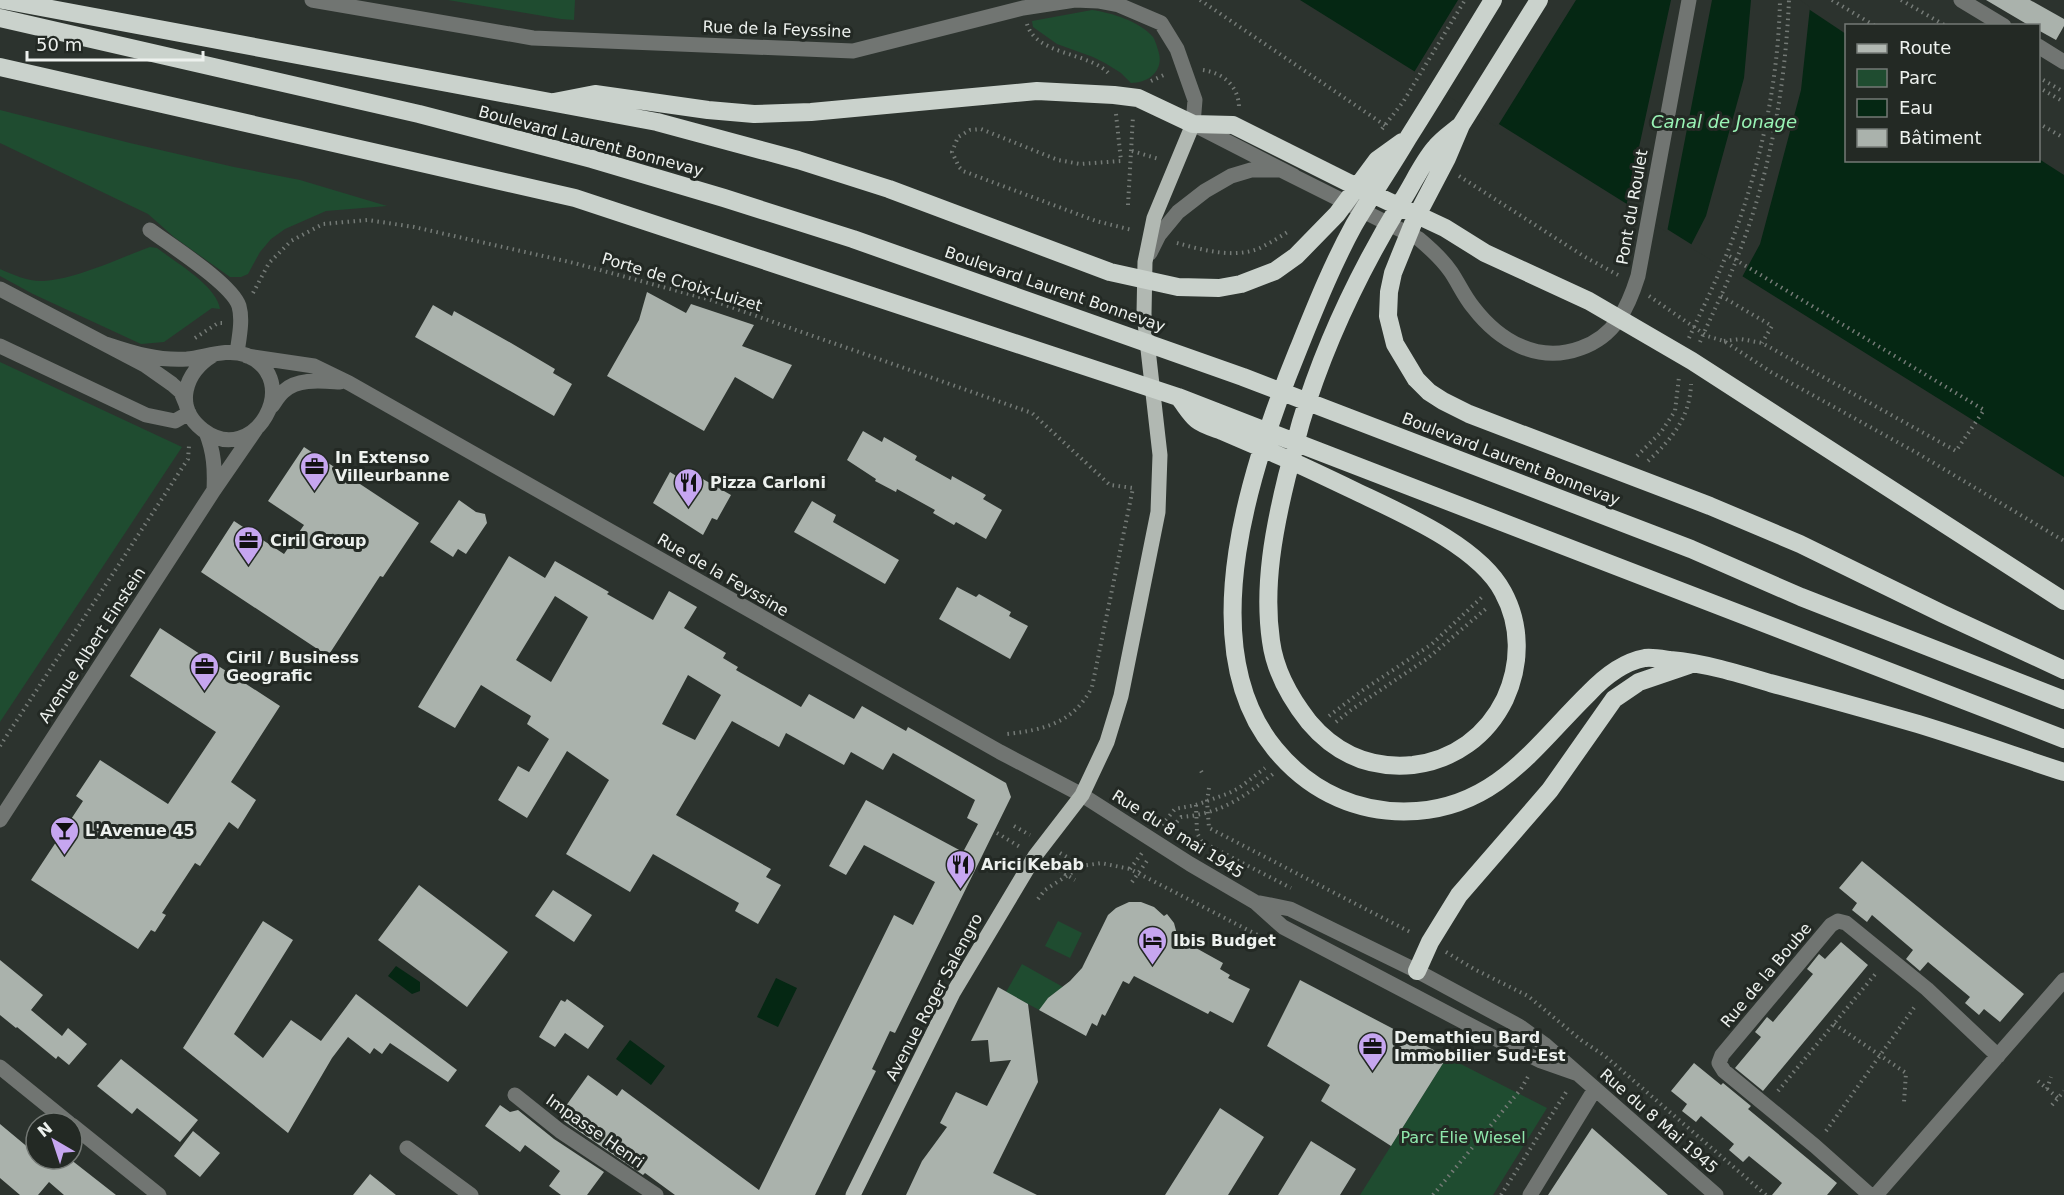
<svg xmlns="http://www.w3.org/2000/svg" width="2064" height="1195" font-family="'DejaVu Sans',sans-serif">
  <style>
    .green { fill: #1f4c30 }
    .water { fill: #052713 }
    .pier { fill: #2c332e }
    .building { fill: #aab2ac; fill-rule: evenodd }
    .lines { fill: none; stroke-linecap: round; stroke-linejoin: round }
    .path { stroke: #757b77; stroke-width: 4; stroke-dasharray: 1.5 4.5; stroke-linecap: butt }
    .minor { stroke: #717572; stroke-width: 15 }
    .major { stroke: #b1b8b2; stroke-width: 15 }
    .highway { stroke: #cad2cc; stroke-width: 18 }
    .labels { text-anchor: middle; dominant-baseline: central; stroke-width: 6; stroke-linejoin: round; paint-order: stroke }
    .street-label { font-size: 16px; fill: #edf1ee; stroke: #232924 }
    .poi-label { font-size: 16px; font-weight: bold; fill: #edf1ee; stroke: #232924; text-anchor: start }
    .park-label { font-size: 16px; fill: #8fe8ac; stroke: #232924 }
    .water-label { font-size: 18px; font-style: italic; fill: #99f3b5; stroke: #232924 }
  </style>
  <rect width="100%" height="100%" fill="#2c332e"/>
  <path class="green" d="M448 0H575L574 20 561 19Z
    M1092 10C1112 13 1139 21 1153 37 1155 40 1157 46 1158 50 1165 69 1150 83 1131 83L1121 73 1105 63 1093 57 1057 44 1033 27 1032 21Z
    M0 110 130 143 234 167 300 180 387 206 326 211 285 229 271 239 260 252 248 274 241 277H230L174 237 148 214 0 143Z
    M150 247 157 248C175 262 217 286 220 309L212 308 164 342 141 344 33 294 0 276V269C14 275 29 282 44 281 76 279 120 258 150 247Z
    M0 362 182 447 0 722Z
    M1058 921 1082 933 1070 958 1045 946Z
    M1022 964 1063 987 1048 998 1041 1011 1006 992Z
    M1447 1057 1547 1108 1493 1195H1360Z"/>
  <path class="water" d="M1300 0H1795L1846 34V160H2038L2039 159 2064 175V477Z
    M396 966 420 982V991L412 994 388 976Z
    M776 978 797 988 778 1027 757 1017Z
    M630 1040 665 1066 651 1085 616 1059Z"/>
  <path class="pier" d="M1458 0H1576L1497 127 1413 74Z
    M1671 0H1712L1667 232 1626 207Z
    M1751 0H1800L1810 7 1801 90 1760 244 1741 279 1690 247 1706 216 1744 78Z"/>
  <path class="building" d="M1986 0H2030L2064 19V26L2056 40 2038 30V26H2030Z
    M647 292 686 313 691 304 754 325 742 346 792 365 773 399 735 377 704 431 607 376 639 320Z
    M433 305 452 316 454 311 511 343 555 369 553 373 572 384 554 416 415 337Z
    M863 431 882 442 884 437 917 456 915 460 951 480 952 476 986 495 983 499 1002 510 986 539 956 522 954 525 933 513 935 510 897 489 896 492 875 481 876 479 847 460Z
    M304 447 419 523 383 577 380 576 328 656 201 572 234 521 284 554 304 525 268 501Z
    M670 472 684 481 686 479 697 485 701 478 731 495 717 520 712 518 703 535 653 503Z
    M459 500 476 512 485 514 487 523 466 554 458 549 453 557 430 542Z
    M812 501 836 515 833 522 899 560 885 584 794 532Z
    M509 556 545 578 555 561 609 592 607 594 653 620 669 591 697 607 684 628 726 653 723 658 738 667 736 670 801 707 809 694 854 719 862 706 906 731 908 727 1006 783 1011 797 895 1033 890 1031 872 1069 876 1071 815 1195H675L645 1173 643 1175 558 1117 588 1075 617 1096 622 1089 759 1190 894 915 913 925 935 882 864 845 846 875 829 866 866 800 963 852 978 824 967 818 975 800 893 753 883 770 851 752 844 765 786 733 779 747 732 721 676 815 771 869 766 877 781 885 758 924 735 911 739 903 653 854 630 892 566 854 609 780 567 751 527 818 498 800 518 766 529 772 549 739 527 724 531 716 481 685 455 728 418 707ZM555 596 588 617 551 682 516 660ZM688 675 721 695 695 740 662 724Z
    M957 587 976 597 979 594 1011 612 1009 616 1028 626 1010 659 939 619Z
    M160 628 280 706 231 782 256 800 238 829 229 822 200 866 195 863 162 913 166 915 155 932 151 930 138 949 31 880 83 801 76 796 100 760 168 804 216 732 130 676Z
    M1862 861 2024 994 2000 1022 1984 1009 1979 1015 1965 1003 1970 997 1928 962 1920 971 1906 959 1913 950 1872 915 1867 922 1852 910 1857 903 1839 888Z
    M419 885 508 952 467 1007 378 940Z
    M553 890 592 915 574 942 535 916Z
    M1129 902H1141L1154 907 1164 916 1167 914 1174 923 1178 938 1223 963 1220 969 1230 975 1228 978 1250 989 1233 1023 1210 1011 1208 1014 1134 976 1129 984 1123 981 1105 1016 1102 1014 1097 1026 1092 1023 1086 1036 1039 1010 1048 998 1070 981 1082 968 1108 915 1116 908Z
    M263 921 293 940 234 1034 263 1058 291 1020 321 1041 356 994 457 1070 448 1082 390 1043 382 1054 374 1048 370 1054 348 1037 332 1058 288 1133 183 1048Z
    M1841 942 1868 965 1763 1091 1735 1068 1761 1037 1755 1032 1767 1017 1773 1022 1813 974 1807 969 1819 954 1825 959Z
    M0 960 43 995 31 1010 62 1036 68 1028 87 1044 69 1065 58 1056 56 1059 17 1027 16 1028 0 1015Z
    M1300 980 1447 1057 1391 1146 1321 1101 1330 1085 1267 1046Z
    M998 987 1028 1004 1038 1082 993 1173 1037 1195H906L922 1161 947 1127 940 1123 956 1092 987 1106 1011 1060 990 1062 988 1040 971 1041Z
    M567 999 604 1026 588 1049 565 1033 555 1047 539 1037 561 1000 565 1002Z
    M121 1059 198 1120 180 1142 137 1108 132 1114 97 1086Z
    M1694 1063 1721 1085 1723 1083 1751 1106 1748 1109 1837 1183 1827 1195H1772L1782 1183 1749 1156 1743 1162 1729 1150 1734 1144 1701 1116 1696 1122 1682 1111 1687 1104 1671 1091Z
    M500 1105 510 1112 518 1110 554 1139 604 1172 587 1195H561L549 1186 560 1171 525 1145 520 1152 485 1126Z
    M1220 1108 1264 1137 1228 1195H1165Z
    M0 1124 36 1154V1159H70L116 1195H64L49 1182 38 1195H20L0 1178Z
    M1592 1128 1668 1195H1548Z
    M193 1131 220 1153 200 1177 174 1156Z
    M1311 1141 1356 1169 1340 1195H1278Z
    M370 1174 396 1195H353Z"/>
  <g class="lines">
    <path class="path" d="M1200 0 1386 126
      M1832 0 1875 26
      M1901 0 1946 26
      M1027 24C1036 56 1092 52 1110 75
      M1203 70C1223 73 1239 86 1239 108
      M2038 77 2064 92
      M1151 81 1166 74
      M2038 87 2064 102
      M1116 114 1121 161 1080 164 1058 160 981 129 970 130 958 137 952 152 959 167 963 171 1096 221 1132 230
      M2038 123 2064 138
      M1382 129 1403 102 1465 0
      M1132 151 1159 159
      M1459 176 1585 257 1618 275
      M1128 205 1133 116
      M1177 243C1203 250 1234 259 1260 248 1270 243 1280 237 1289 231
      M253 293 269 263 291 241 323 224 368 220 414 227 574 263 711 300 1032 413 1110 485 1133 488 1092 687C1074 723 1043 730 1007 734
      M1649 296 1707 336 1724 341 1771 372 1917 453 2064 541
      M1721 296 1772 326 1762 343
      M195 338 218 323H222
      M1689 338C1697 320 1706 302 1714 284 1754 195 1778 97 1780 0
      M1724 341 1741 339 1762 343 1956 451 1984 410 1726 254
      M1700 342C1712 314 1726 287 1737 258 1770 175 1785 89 1789 0
      M1637 456 1661 432 1675 411 1679 377
      M1648 461C1672 439 1690 417 1691 384
      M1329 716 1363 690 1432 644 1482 597
      M1336 722 1351 710 1428 658 1488 607
      M0 746 188 459 189 446
      M1201 771 1204 776
      M1209 788 1207 801 1209 828 1412 933
      M1196 805 1197 833 1202 842 1291 888
      M1162 825 1175 809 1196 805 1227 794 1239 788 1265 768
      M1014 826 1030 835
      M1169 831 1181 817C1220 814 1243 798 1273 774
      M997 833 1020 847
      M1060 853 1082 866
      M1049 864 1075 880
      M1130 869 1142 853
      M1132 882 1149 858
      M1038 899 1045 890 1082 866 1101 863 1130 869 1269 941
      M1446 952 1474 969 1528 996 1581 1040 1605 1056 1766 1195
      M1834 1024 1906 1073 1904 1102
      M2038 1081 2058 1098
      M2047 1089 2051 1077
      M1778 1091 1877 972
      M2052 1105 2064 1091
      M1826 1131 1916 1005
      M1433 1195 1521 1089 1529 1075
      M1501 1195 1568 1089"/>
    <path class="minor" d="M312 0 533 38 853 51 1023 8 1075 0 1098 1 1119 5 1161 23 1177 49 1195 100 1193 124 1294 176
      M1961 0 2004 26
      M2038 46 2064 62
      M150 230C170 245 232 284 239 306 243 320 239 338 237 353
      M1150 253 1159 235 1178 212 1205 191 1231 176 1251 170H1281L1419 239C1431 249 1442 259 1451 272 1459 284 1464 296 1473 307 1499 341 1538 364 1581 348 1615 336 1628 308 1638 276L1689 0
      M0 289 145 365 172 384 181 392 186 404
      M106 344C133 353 158 361 187 359 206 357 227 348 246 355 305 379 254 469 203 430 173 407 185 372 213 355
      M0 346 146 415 175 421 189 413
      M247 356 314 366 349 383 1000 752 1082 795 1190 864 1255 902 1283 927 1506 1044 1541 1061 1578 1074
      M272 406C275 402 279 395 284 391 298 378 322 381 340 382
      M206 432C214 452 215 469 214 490
      M0 820 214 490 256 429
      M1255 902 1290 909 1417 971 1519 1026 1544 1044 1716 1195
      M0 1067 69 1123
      M515 1095 560 1131 656 1195
      M72 1125 159 1195
      M407 1148 471 1195
      M1530 1195 1595 1089
      M1870 1195 1815 1146 1724 1071 1719 1063 1722 1055 1831 925 1838 921 1846 923 1927 989 1998 1056
      M1876 1195 2064 980"/>
    <path class="major" d="M853 1195 953 993 1035 856 1082 795 1107 742 1121 696 1158 512 1160 455 1144 314 1145 262 1154 218 1193 124"/>
    <path class="highway" d="M3 0 657 122 798 160 889 189 1110 272 1178 287 1219 288 1241 284 1275 271 1296 256 1337 214 1377 160 1402 142
      M1493 0C1465 46 1437 92 1408 138 1391 167 1371 196 1354 225 1332 265 1315 308 1298 350 1253 460 1189 645 1275 749 1311 793 1361 815 1417 811 1498 805 1535 746 1588 694 1603 678 1623 662 1645 658 1652 657 1663 659 1670 660 1704 663 1737 673 1770 683 1819 696 1869 710 1918 724 1967 739 2015 756 2064 772
      M1539 0 1461 125 1447 158 1414 221 1393 273 1389 292 1388 316 1395 344 1416 379 1429 392 1443 401 1469 414 1710 506 1800 544 1943 614 2064 670
      M0 18 419 114 592 159 724 198 853 239 1243 377 1691 549 1801 597 2064 700
      M0 67 575 198 1178 397 2064 739
      M554 102 595 94 708 110 754 114 811 112 1037 91 1114 95 1138 98 1193 124 1233 125 1349 183 1445 228 1485 253 1589 301 1692 361 2064 601
      M1179 398C1185 405 1190 414 1197 420 1203 425 1214 428 1222 431 1241 439 1261 448 1280 456 1305 467 1330 479 1355 491 1401 513 1479 546 1503 592 1521 625 1521 664 1505 699 1487 736 1454 760 1413 765 1371 769 1336 754 1309 722 1290 698 1275 672 1271 641 1263 586 1274 529 1287 476 1292 458 1296 440 1301 422 1324 345 1360 270 1402 201 1413 184 1422 163 1435 148 1442 139 1453 132 1461 125
      M1417 971 1430 942 1459 895 1550 790 1614 699 1639 682 1689 665"/>
  </g>
  <defs>
    <symbol id="office-pin" viewBox="-11 -11 22 30"><path d="M0 17L-7.5 6A9.5 9.5 0 1 1 7.5 6Z" fill="#c6a6f0" stroke="#232924"/><path d="M-6-3h4V-5.5h4V-3h4V5H-6ZM-1-4.5V-3h2v-1.5ZM-6 0V1H6V0Z" fill="#111"/></symbol>
    <symbol id="restaurant-pin" viewBox="-11 -11 22 30"><path d="M0 17L-7.5 6A9.5 9.5 0 1 1 7.5 6Z" fill="#c6a6f0" stroke="#232924"/><path d="M-5-6h1v4h1v-4h1v4h1v-4h1v5L-1.5 .5V6h-2V.5L-5-1ZM5-6V6H3V1.5H1.5Q1.5-4 5-6Z" fill="#111"/></symbol>
    <symbol id="bar-pin" viewBox="-11 -11 22 30"><path d="M0 17L-7.5 6A9.5 9.5 0 1 1 7.5 6Z" fill="#c6a6f0" stroke="#232924"/><path d="M-6-5H6L.8 .8V4.5H3.5V6h-7V4.5H-.8V.8Z" fill="#111"/></symbol>
    <symbol id="hotel-pin" viewBox="-11 -11 22 30"><path d="M0 17L-7.5 6A9.5 9.5 0 1 1 7.5 6Z" fill="#c6a6f0" stroke="#232924"/><path d="M-6-4.5h1.5V1H6V5H4.5V3h-9V5H-6ZM-4 0a1.8 1.8 0 1 1 3.6 0ZM.5 0V-2.5h3Q6-2.5 6 0Z" fill="#111"/></symbol>
  </defs>
  <g fill-rule="evenodd">
    <use href="#office-pin" x="298" y="450" width="33" height="45"/>
    <use href="#restaurant-pin" x="672" y="466" width="33" height="45"/>
    <use href="#office-pin" x="232" y="524" width="33" height="45"/>
    <use href="#office-pin" x="188" y="650" width="33" height="45"/>
    <use href="#bar-pin" x="48" y="814" width="33" height="45"/>
    <use href="#restaurant-pin" x="944" y="848" width="33" height="45"/>
    <use href="#hotel-pin" x="1136" y="924" width="33" height="45"/>
    <use href="#office-pin" x="1356" y="1030" width="33" height="45"/>
  </g>
  <g class="labels">
    <g class="street-label">
      <text transform="translate(777 29) rotate(2)">Rue de la Feyssine</text>
      <text transform="translate(591 141) rotate(15)">Boulevard Laurent Bonnevay</text>
      <text transform="translate(1632 207) rotate(-80)">Pont du Roulet</text>
      <text transform="translate(682 282) rotate(17)">Porte de Croix-Luizet</text>
      <text transform="translate(1055 289) rotate(19)">Boulevard Laurent Bonnevay</text>
      <text transform="translate(1511 459) rotate(21)">Boulevard Laurent Bonnevay</text>
      <text transform="translate(723 575) rotate(30)">Rue de la Feyssine</text>
      <text transform="translate(92 645) rotate(-57)">Avenue Albert Einstein</text>
      <text transform="translate(1178 834) rotate(32)">Rue du 8 mai 1945</text>
      <text transform="translate(1766 975) rotate(-50)">Rue de la Boube</text>
      <text transform="translate(934 997) rotate(-62)">Avenue Roger Salengro</text>
      <text transform="translate(1659 1121) rotate(41)">Rue du 8 Mai 1945</text>
      <text transform="translate(595 1131) rotate(35)">Impasse Henri</text>
    </g>
    <g class="poi-label">
      <text x="335" y="457">In Extenso<tspan x="335" dy="18">Villeurbanne</tspan></text>
      <text x="710" y="482">Pizza Carloni</text>
      <text x="270" y="540">Ciril Group</text>
      <text x="226" y="657">Ciril / Business<tspan x="226" dy="18">Geografic</tspan></text>
      <text x="85" y="830">L'Avenue 45</text>
      <text x="981" y="864">Arici Kebab</text>
      <text x="1173" y="940">Ibis Budget</text>
      <text x="1394" y="1037">Demathieu Bard<tspan x="1394" dy="18">Immobilier Sud-Est</tspan></text>
    </g>
    <g class="park-label">
      <text x="1463" y="1137">Parc Élie Wiesel</text>
    </g>
    <g class="water-label">
      <text x="1724" y="121">Canal de Jonage</text>
    </g>
  </g>
  <rect x="1845" y="24" width="195" height="138" fill="#232924" stroke="#747975" stroke-width="1.5"/>
  <rect x="1857" y="44" width="30" height="9" fill="#b1b8b2" stroke="#747975" stroke-width="1.5"/>
  <text x="1899" y="54" font-size="18" fill="#edf1ee">Route</text>
  <rect x="1857" y="69" width="30" height="18" fill="#1f4c30" stroke="#747975" stroke-width="1.5"/>
  <text x="1899" y="84" font-size="18" fill="#edf1ee">Parc</text>
  <rect x="1857" y="99" width="30" height="18" fill="#052713" stroke="#747975" stroke-width="1.5"/>
  <text x="1899" y="114" font-size="18" fill="#edf1ee">Eau</text>
  <rect x="1857" y="129" width="30" height="18" fill="#aab2ac" stroke="#747975" stroke-width="1.5"/>
  <text x="1899" y="144" font-size="18" fill="#edf1ee">Bâtiment</text>
  <g transform="translate(54 1141) rotate(321)"><circle r="28" fill="#232924" stroke="#747975" stroke-width="1.5"/>
  <path d="M0-4.5L10 22L0 15L-10 22Z" fill="#c6a6f0"/>
  <text y="-9" font-size="16" font-weight="bold" text-anchor="middle" fill="#edf1ee">N</text>
  </g>
  <path d="M27 51v9h176v-9" fill="none" stroke="#edf1ee" stroke-width="3"/>
  <text x="36" y="51" font-size="18" fill="#edf1ee" stroke="#232924" stroke-width="4.5" paint-order="stroke">50 m</text>
</svg>
